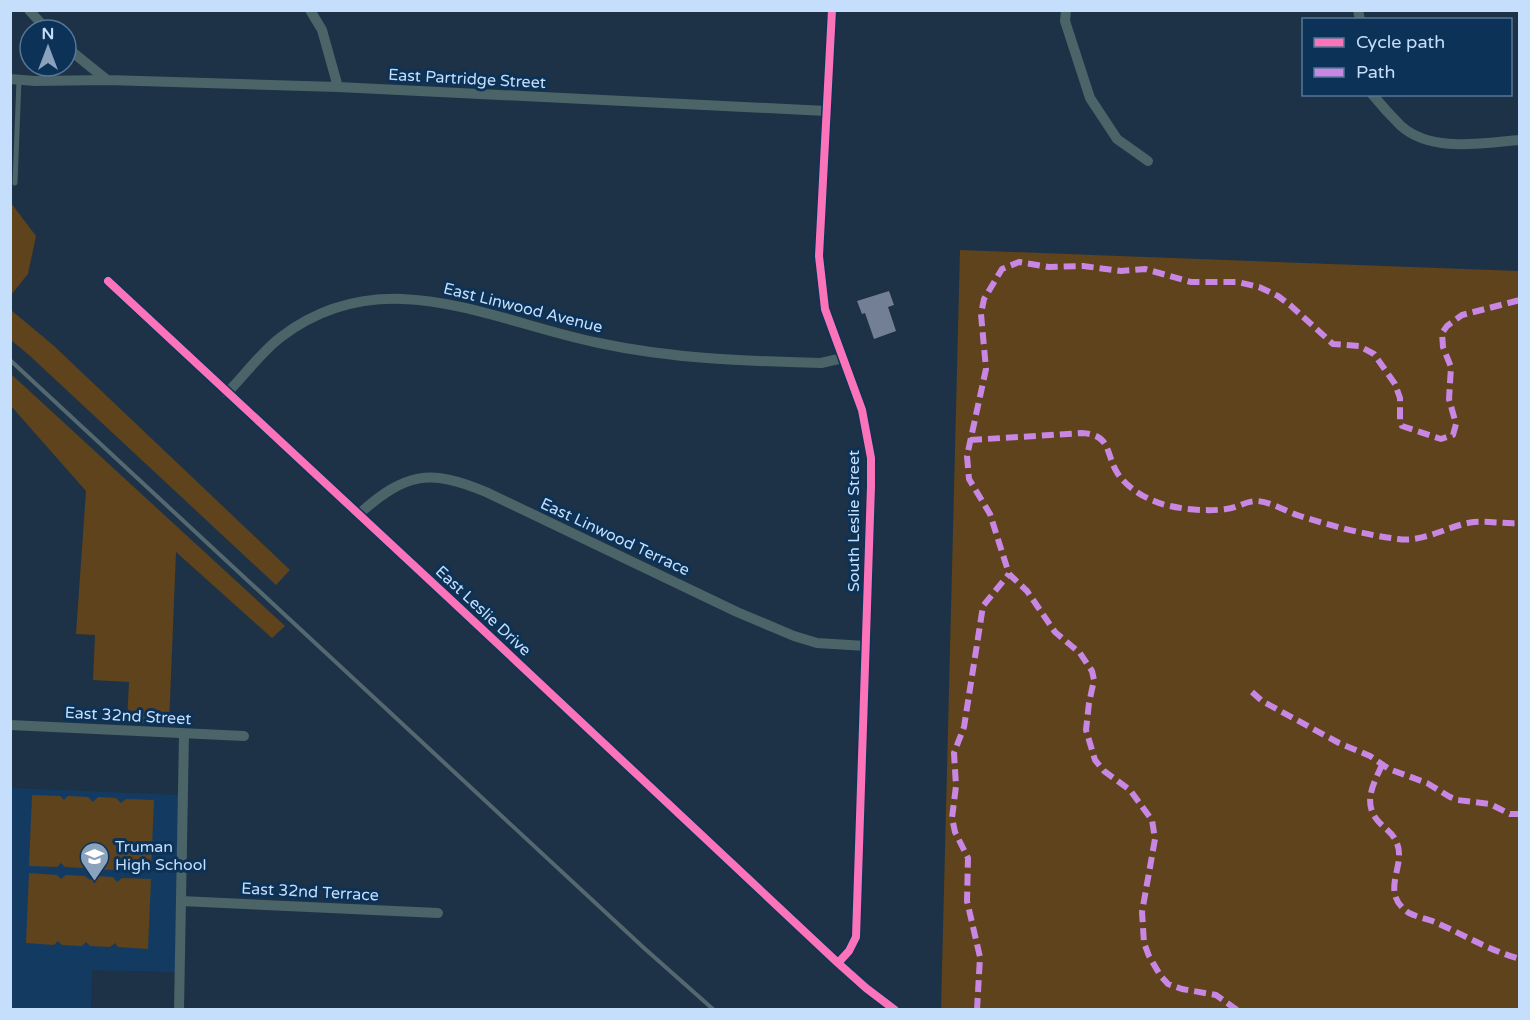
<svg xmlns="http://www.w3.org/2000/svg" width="1530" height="1020" font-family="'Varela Round',sans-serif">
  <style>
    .built { fill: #133b62 }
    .green { fill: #5e431c }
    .building { fill: #727f95 }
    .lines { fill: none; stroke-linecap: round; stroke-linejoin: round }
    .service { stroke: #4a6468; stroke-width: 5 }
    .minor { stroke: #4a6468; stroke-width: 10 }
    .rail { stroke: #54686f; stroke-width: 4 }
    .quiet { stroke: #c787e3; stroke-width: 6; stroke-dasharray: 12 6; stroke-linecap: butt }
    .cycleway-casing { stroke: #0c3257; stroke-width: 11 }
    .cycleway { stroke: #fb73b8; stroke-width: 8 }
    .labels { text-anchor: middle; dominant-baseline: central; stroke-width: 6; stroke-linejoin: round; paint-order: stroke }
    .street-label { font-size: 16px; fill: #c4defb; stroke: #0c3257 }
    .poi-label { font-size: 16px; fill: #c4defb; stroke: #0c3257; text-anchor: start }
  </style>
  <rect width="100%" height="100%" fill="#1d3246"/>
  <path class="built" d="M11 788 179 795 175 972 92 970 91 1009 11 1010Z"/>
  <path class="green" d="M11 203 36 236 28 274 11 295Z
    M960 250 1519 271V1009H941Z
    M11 310 53 345 290 570 276 585 30 356 11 340Z
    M11 374 285 626 272 638 176 552 169 724 127 722 129 682 93 680 95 635 76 634 86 491 11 406Z
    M32 795 60 796 64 800 68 796 88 797 93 802 98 797 116 798 121 803 126 799 154 800 151 871 122 870 118 866 114 870 94 869 90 865 86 868 65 867 61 863 57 867 29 866Z
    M29 873 57 875 61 879 66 875 85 876 90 880 94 876 113 877 117 882 122 878 151 879 148 949 118 947 115 943 110 947 90 946 86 942 82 946 62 945 58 941 54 945 26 943Z"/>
  <path class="building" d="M889 291 894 305 888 307 896 331 874 339 865 313 862 314 857 301Z"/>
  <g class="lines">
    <path class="service" d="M15 183 19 80"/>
    <path class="minor" d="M29 10 47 30
      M310 10 322 30 338 87
      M832 10 819 256 825 309 862 410 871 458V486L856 937 849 951 838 963
      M1066 10 1065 21 1090 98 1117 139 1148 161
      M1358 10 1360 20
      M66 47 107 80 338 87 826 111
      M10 79 35 81 107 80
      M1372 94C1381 105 1391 116 1401 126 1432 153 1482 143 1520 140
      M108 281 451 600 838 963 866 988 895 1010
      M227 393C245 375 261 352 281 337 383 259 491 321 599 343 673 359 746 361 821 363L843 358
      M359 514C405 473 429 468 486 492L737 612 794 636 817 643 866 646
      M10 725 244 736
      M181 901 438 913
      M179 1010 184 734"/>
    <path class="rail" d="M10 360 644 948 714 1010"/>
    <path class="quiet" d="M970 440 1082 433C1113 435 1105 455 1118 474 1126 486 1141 496 1154 501 1172 509 1207 512 1226 509 1237 508 1246 501 1257 501 1272 502 1287 512 1300 516 1332 526 1366 535 1398 539 1424 543 1449 525 1474 522 1489 521 1504 524 1520 523
      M1252 692 1262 701 1339 743 1370 756 1389 769 1427 783 1450 797 1457 800 1490 804 1510 814H1520
      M1382 765C1374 783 1362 803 1378 821 1384 828 1392 832 1396 841 1405 859 1391 877 1395 895 1397 903 1403 909 1409 913 1419 918 1430 919 1439 924 1466 936 1491 951 1520 959
      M977 1010 980 957 967 901 968 858 955 832 952 818 956 786 954 753 964 727 983 606 1009 574
      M1237 1010 1216 995 1182 989 1168 984 1160 975 1149 956 1144 943 1142 912 1155 839 1152 820 1130 790 1104 771 1095 760 1086 730 1089 703 1094 680 1092 671 1080 653 1055 632 1027 591 1009 574 990 514 969 479 967 456 986 369 981 314 984 299 1002 269 1019 262 1049 267 1083 266 1121 271 1145 269 1191 282H1238L1259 287 1278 296 1290 305 1333 344 1359 346 1374 354 1395 384 1400 398V420L1402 426 1441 439 1453 435 1456 424 1449 399 1451 367 1443 347 1442 333 1447 326 1462 315 1520 300"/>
    <defs>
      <path id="cycleway" d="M832 10 819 256 825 309 862 410 871 458V486L856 937 849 951 838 963
        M108 281 451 600 838 963 866 988 895 1010"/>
    </defs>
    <use href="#cycleway" class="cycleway-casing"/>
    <use href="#cycleway" class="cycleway"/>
  </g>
  <defs>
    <symbol id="school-pin" viewBox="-11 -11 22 30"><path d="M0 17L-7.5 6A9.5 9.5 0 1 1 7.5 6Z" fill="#8aa2bc" stroke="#0c3257"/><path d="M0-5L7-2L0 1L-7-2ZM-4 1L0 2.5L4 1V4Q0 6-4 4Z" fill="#fff"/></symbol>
  </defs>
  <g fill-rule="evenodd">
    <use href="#school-pin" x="78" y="840" width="33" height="45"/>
  </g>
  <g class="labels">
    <g class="street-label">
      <text transform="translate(467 79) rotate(3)">East Partridge Street</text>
      <text transform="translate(523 308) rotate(14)">East Linwood Avenue</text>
      <text transform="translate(854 521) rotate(-90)">South Leslie Street</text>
      <text transform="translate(615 537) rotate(25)">East Linwood Terrace</text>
      <text transform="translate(483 611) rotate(43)">East Leslie Drive</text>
      <text transform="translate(128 716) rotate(3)">East 32nd Street</text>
      <text transform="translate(310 892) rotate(3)">East 32nd Terrace</text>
    </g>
    <g class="poi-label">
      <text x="115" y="847">Truman<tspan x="115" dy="18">High School</tspan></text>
    </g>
  </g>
  <rect width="1530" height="1020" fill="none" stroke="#c4defb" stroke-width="24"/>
  <rect x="1302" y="18" width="210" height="78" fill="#0c3257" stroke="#567799" stroke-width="1.5"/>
  <rect x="1314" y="38" width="30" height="9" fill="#fb73b8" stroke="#567799" stroke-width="1.5"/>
  <text x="1356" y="48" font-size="18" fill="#c4defb">Cycle path</text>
  <rect x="1314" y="68" width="30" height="9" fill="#c787e3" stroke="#567799" stroke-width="1.5"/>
  <text x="1356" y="78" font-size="18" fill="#c4defb">Path</text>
  <g transform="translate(48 48)"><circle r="28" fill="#0c3257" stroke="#567799" stroke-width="1.5"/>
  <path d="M0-4.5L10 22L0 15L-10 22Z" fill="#8aa2bc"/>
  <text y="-9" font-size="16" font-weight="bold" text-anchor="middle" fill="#c4defb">N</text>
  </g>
</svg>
